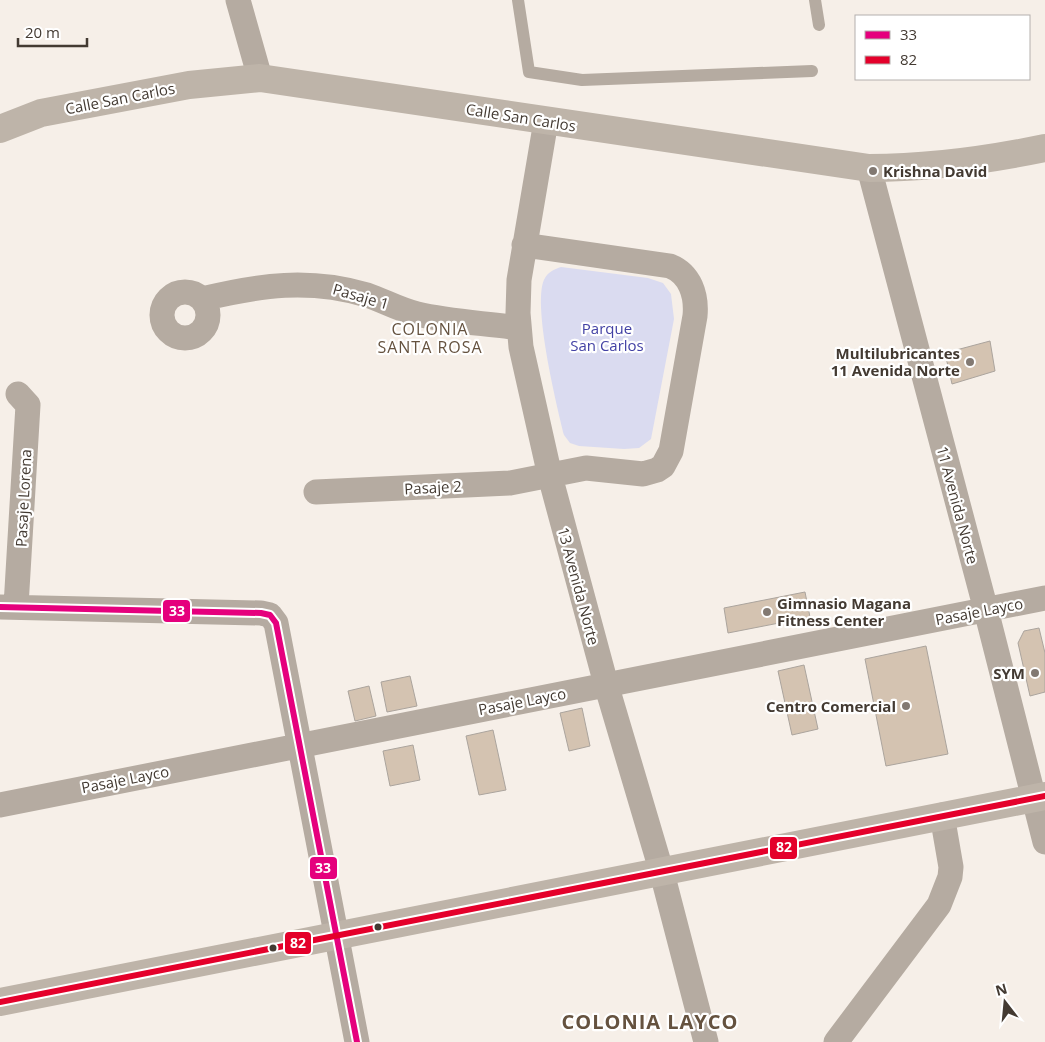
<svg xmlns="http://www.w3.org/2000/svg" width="1045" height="1042" font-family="'Open Sans',sans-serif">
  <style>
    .green { fill: #dadbf0 }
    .building { fill: #d4c3b1; stroke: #aba49d }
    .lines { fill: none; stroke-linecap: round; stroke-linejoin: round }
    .lane { stroke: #b5aba1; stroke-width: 12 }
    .street { stroke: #b5aba1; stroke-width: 25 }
    .secondary { stroke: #beb4a9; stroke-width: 28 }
    .bus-1-casing { stroke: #fff; stroke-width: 10 }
    .bus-2-casing { stroke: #fff; stroke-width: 10 }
    .bus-1 { stroke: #e5007d; stroke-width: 6 }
    .bus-2 { stroke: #e4002b; stroke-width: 6 }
    .poi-dot { fill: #827972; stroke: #fff; stroke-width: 2 }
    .bus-dot { fill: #433a32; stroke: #fff; stroke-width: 2 }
    .labels { text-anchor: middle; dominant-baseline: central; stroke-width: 4.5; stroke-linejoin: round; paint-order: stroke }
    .street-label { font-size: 15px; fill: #433a32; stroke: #fff }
    .poi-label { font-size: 15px; font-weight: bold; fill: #433a32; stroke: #fff; text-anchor: end }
    .park-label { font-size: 15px; fill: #4241a4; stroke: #fff }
    .neighbourhood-label { font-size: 16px; letter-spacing: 1px; fill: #65523f; stroke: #fff }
    .district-label { font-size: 20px; font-weight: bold; letter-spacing: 1px; fill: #65523f; stroke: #fff }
    .line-badge { stroke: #fff; stroke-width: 2 }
    .badge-label { font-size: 14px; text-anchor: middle; font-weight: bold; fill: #fff }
  </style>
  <rect width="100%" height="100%" fill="#f6efe8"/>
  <path class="green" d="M561 267 648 278 663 283 671 294 674 319 651 439 639 448 624 449 579 446 570 443 564 435C557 407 531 300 545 278 548 272 555 269 561 267Z"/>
  <path class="building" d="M990 341 995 371 952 384 945 353Z
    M805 592 810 617 728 633 724 608Z
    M1039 628 1045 653V692L1030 696 1018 643 1024 631Z
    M926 646 948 754 886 766 865 659Z
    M804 665 818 729 792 735 778 671Z
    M410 676 417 706 387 712 381 682Z
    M369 686 376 716 355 721 348 691Z
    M582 708 590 746 569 751 560 713Z
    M493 730 506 790 479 795 466 736Z
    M413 745 420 780 390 786 383 751Z"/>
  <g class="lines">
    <path class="lane" d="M518 0 529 72 582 80 812 71
      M815 0 819 25"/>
    <path class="street" d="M238 0 260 78
      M546 121 519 280 518 313 521 347 550 476 606 684 662 873 706 1042
      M869 168 986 610 1045 842
      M162 315a23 23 0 1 1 46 0a23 23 0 1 1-46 0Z
      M202 299C260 285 309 278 367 295 384 301 400 310 417 314 450 322 485 323 519 328
      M316 492 510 483 586 468 643 474 657 470 663 466 671 451 695 316C697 295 690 274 670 266L524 245
      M16 606 28 405 18 394
      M0 607 261 613 270 615 276 623 357 1042
      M0 805 1045 598
      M836 1042 939 905 950 877 951 867 942 815"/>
    <path class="secondary" d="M0 129 41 113 189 85 260 78 869 168C929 168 987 160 1045 148
      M0 1002 1045 796"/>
    <defs>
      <path id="bus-1" d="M0 607 261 613 270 615 276 623 357 1042"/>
      <path id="bus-2" d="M0 1002 1045 796"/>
    </defs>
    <use href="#bus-1" class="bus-1-casing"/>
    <use href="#bus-2" class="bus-2-casing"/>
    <use href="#bus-1" class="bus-1"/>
    <use href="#bus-2" class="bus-2"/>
  </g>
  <g class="poi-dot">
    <circle cx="873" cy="171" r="5"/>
    <circle cx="970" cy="362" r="5"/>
    <circle cx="767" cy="612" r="5"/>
    <circle cx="1035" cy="673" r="5"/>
    <circle cx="906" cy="706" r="5"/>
  </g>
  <g class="bus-dot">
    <circle cx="378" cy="927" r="4.5"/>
    <circle cx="273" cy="948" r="4.5"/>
  </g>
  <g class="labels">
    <g class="street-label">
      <text transform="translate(120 98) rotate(-11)">Calle San Carlos</text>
      <text transform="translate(521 117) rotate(9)">Calle San Carlos</text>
      <text transform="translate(361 296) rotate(16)">Pasaje 1</text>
      <text transform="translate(433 487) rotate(-3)">Pasaje 2</text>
      <text transform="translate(23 498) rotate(-87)">Pasaje Lorena</text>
      <text transform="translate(958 505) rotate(75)">11 Avenida Norte</text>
      <text transform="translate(579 586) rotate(75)">13 Avenida Norte</text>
      <text transform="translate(979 611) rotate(-11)">Pasaje Layco</text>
      <text transform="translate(522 701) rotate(-11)">Pasaje Layco</text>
      <text transform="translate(125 779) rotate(-11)">Pasaje Layco</text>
    </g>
    <g class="poi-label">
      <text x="883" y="171" text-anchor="start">Krishna David</text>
      <text x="960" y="353">Multilubricantes<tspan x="960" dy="17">11 Avenida Norte</tspan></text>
      <text x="777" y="603" text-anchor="start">Gimnasio Magana<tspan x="777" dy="17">Fitness Center</tspan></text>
      <text x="1025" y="673">SYM</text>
      <text x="896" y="706">Centro Comercial</text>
    </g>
    <g class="park-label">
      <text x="607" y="328">Parque<tspan x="607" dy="17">San Carlos</tspan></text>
    </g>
    <g class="neighbourhood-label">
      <text x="430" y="329">COLONIA<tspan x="430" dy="18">SANTA ROSA</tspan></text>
    </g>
    <g class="district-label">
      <text x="650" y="1021">COLONIA LAYCO</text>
    </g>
  </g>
  <g class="line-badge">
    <rect x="162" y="599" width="29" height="24" rx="5" fill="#e5007d"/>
    <rect x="769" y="836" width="29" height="24" rx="5" fill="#e4002b"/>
    <rect x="309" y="856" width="29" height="24" rx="5" fill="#e5007d"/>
    <rect x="284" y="931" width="28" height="24" rx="5" fill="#e4002b"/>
  </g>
  <g class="badge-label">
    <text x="177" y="616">33</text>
    <text x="784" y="852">82</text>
    <text x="323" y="873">33</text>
    <text x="298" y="948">82</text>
  </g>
  <rect x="855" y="15" width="175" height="65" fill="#ffffff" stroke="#b4b0ad"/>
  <rect x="865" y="31" width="25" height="8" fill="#e5007d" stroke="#b4b0ad"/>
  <text x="900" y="40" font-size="15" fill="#433a32">33</text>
  <rect x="865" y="56" width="25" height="8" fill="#e4002b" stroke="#b4b0ad"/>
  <text x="900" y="65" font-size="15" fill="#433a32">82</text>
  <g transform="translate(1005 1002) rotate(344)" stroke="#ffffff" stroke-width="4" paint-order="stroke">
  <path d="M0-4L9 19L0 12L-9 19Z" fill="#433a32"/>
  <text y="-8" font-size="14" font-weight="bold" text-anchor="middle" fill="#433a32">N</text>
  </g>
  <path d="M18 38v8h69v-8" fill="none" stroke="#433a32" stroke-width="2.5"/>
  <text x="25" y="38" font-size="15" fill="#433a32" stroke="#ffffff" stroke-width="4" paint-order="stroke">20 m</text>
</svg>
